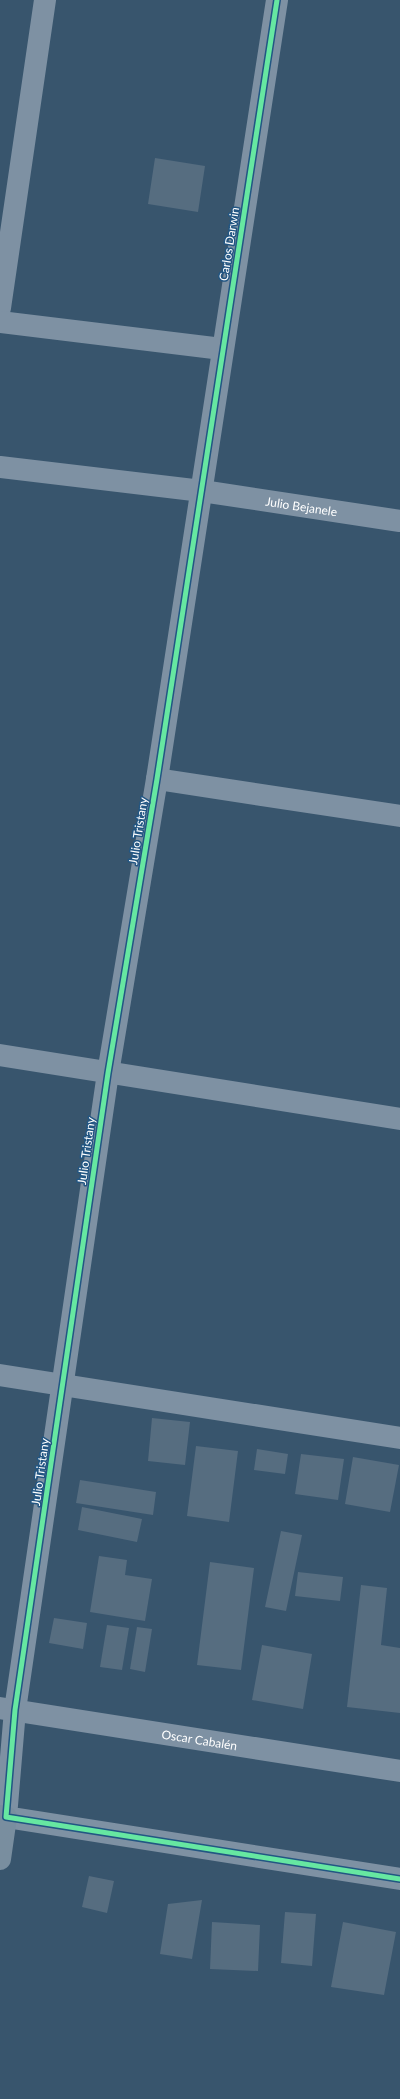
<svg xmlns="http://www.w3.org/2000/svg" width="400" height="2099" font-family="Lato,sans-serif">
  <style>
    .building { fill: #566d80 }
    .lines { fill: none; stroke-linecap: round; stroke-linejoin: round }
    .minor { stroke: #7e91a3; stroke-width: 22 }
    .secondary { stroke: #798e9f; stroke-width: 22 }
    .cycleway-casing { stroke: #225683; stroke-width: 8 }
    .cycleway { stroke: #66e7a1; stroke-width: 5 }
    .labels { text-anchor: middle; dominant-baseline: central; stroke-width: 3; stroke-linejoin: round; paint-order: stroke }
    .street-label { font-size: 12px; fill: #fff; stroke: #225683 }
  </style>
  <rect width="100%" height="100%" fill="#38556d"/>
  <path class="building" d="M155 158 205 166 198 212 148 204Z
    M152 1418 190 1422 185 1465 148 1461Z
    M196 1446 238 1451 229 1522 187 1516Z
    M257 1449 288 1454 285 1474 254 1470Z
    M301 1454 344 1459 338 1500 295 1494Z
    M353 1457 399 1465 390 1512 345 1504Z
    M80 1480 156 1492 153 1515 76 1503Z
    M82 1507 142 1519 137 1542 78 1530Z
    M281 1531 302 1535 286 1611 265 1607Z
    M99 1556 127 1560 125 1575 152 1579 145 1621 90 1612Z
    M210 1562 254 1568 241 1670 197 1665Z
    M298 1572 343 1577 340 1601 295 1596Z
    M361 1585 387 1588 381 1645 400 1648V1713L347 1707Z
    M54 1618 87 1623 83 1649 49 1643Z
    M107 1625 129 1628 122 1670 100 1667Z
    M137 1627 152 1629 145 1672 130 1669Z
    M262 1645 312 1654 303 1709 252 1700Z
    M89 1876 114 1881 107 1913 82 1907Z
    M202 1900 192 1959 160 1954 168 1904Z
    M285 1912 316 1914 312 1966 281 1963Z
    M212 1922 260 1925 258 1971 210 1969Z
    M343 1922 396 1932 384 1995 331 1987Z"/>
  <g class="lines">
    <g class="minor">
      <path d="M277 0 157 779 108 1073 15 1710 6 1817 400 1879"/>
      <path d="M0 308 45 0"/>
      <path d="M0 322 222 349"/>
      <path id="s1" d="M0 467 202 491 400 521"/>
      <path d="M157 779 400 816"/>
      <path d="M0 1055 400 1119"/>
      <path d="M0 1375 400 1438"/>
      <path id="s2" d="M0 1708 400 1771"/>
    </g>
    <path class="secondary" d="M0 1816 6 1817 0 1859"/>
    <defs>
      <path id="cycleway" d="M277 0 157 779 108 1073 15 1710 6 1817 400 1879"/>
    </defs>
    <use href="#cycleway" class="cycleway-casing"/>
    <use href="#cycleway" class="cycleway"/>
  </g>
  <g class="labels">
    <g class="street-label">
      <text transform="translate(229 244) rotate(-81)">Carlos Darwin</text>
      <text stroke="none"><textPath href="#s1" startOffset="304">Julio Bejanele</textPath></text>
      <text transform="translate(138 831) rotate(-81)">Julio Tristany</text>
      <text transform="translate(86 1151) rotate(-82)">Julio Tristany</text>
      <text transform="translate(40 1472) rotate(-82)">Julio Tristany</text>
      <text stroke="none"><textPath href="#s2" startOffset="202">Oscar Cabalén</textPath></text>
    </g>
  </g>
</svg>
